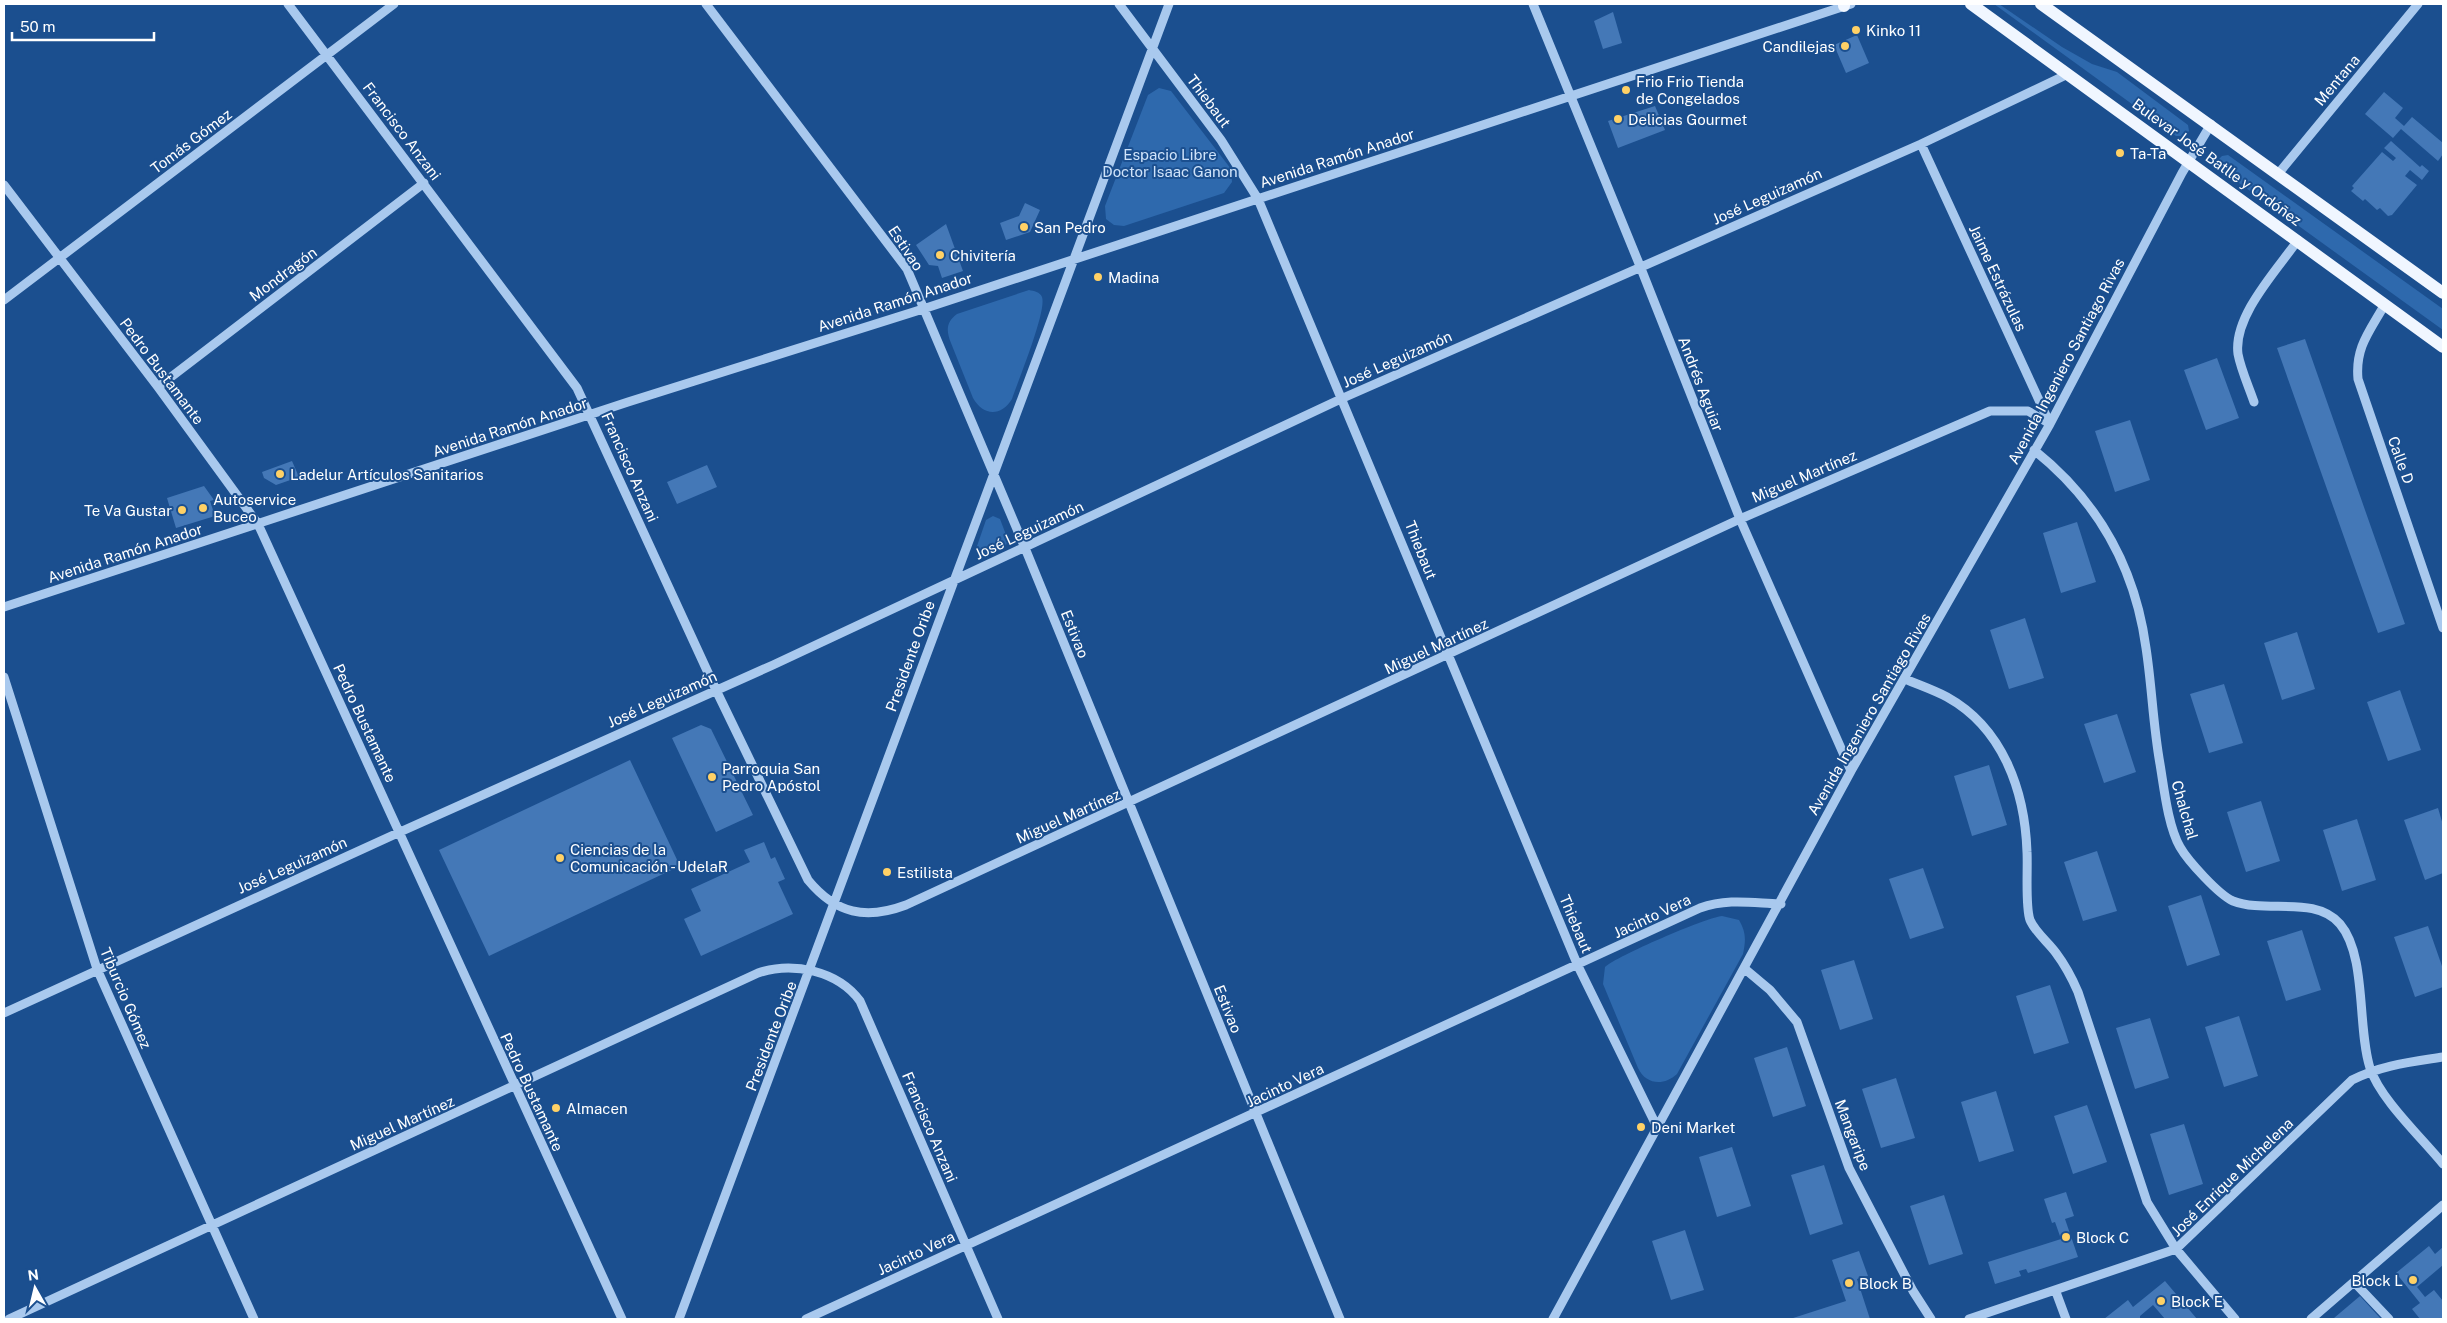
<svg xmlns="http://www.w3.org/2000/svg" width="2447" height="1323" font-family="'Public Sans',sans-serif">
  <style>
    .green { fill: #2e69ad }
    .building { fill: #4478b7 }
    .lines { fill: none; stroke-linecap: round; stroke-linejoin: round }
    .minor { stroke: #a9c9ee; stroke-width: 9 }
    .major { stroke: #f0f6ff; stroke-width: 12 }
    .poi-dot { fill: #ffd166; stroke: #1b4f8f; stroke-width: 2 }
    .labels { text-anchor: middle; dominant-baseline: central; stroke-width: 4; stroke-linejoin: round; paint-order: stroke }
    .poi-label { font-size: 15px; fill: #fff; stroke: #1b4f8f; text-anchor: start }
    .street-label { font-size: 15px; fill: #fff; stroke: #1b4f8f }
    .park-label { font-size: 15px; fill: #cfe3fa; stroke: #1b4f8f }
  </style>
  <rect width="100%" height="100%" fill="#1b4f8f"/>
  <path class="green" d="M1994 4H1999L2062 47 2092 64 2117 72 2188 125 2189 131 2184 136H2176Z
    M1159 88 1171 91 1231 169 1232 182 1224 193 1124 226 1114 225 1106 219 1105 206 1148 95Z
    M2228 155 2443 309V330L2221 170 2218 160 2222 156Z
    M1029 290C1034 291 1040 292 1042 297 1047 311 1018 381 1012 399 1001 417 983 416 973 398L951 343C946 331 946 322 957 314Z
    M993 516 1000 519 1008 540 1006 545 990 554 979 557 976 549 986 520Z
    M1722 916 1739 920C1746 932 1746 940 1743 954L1677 1074C1664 1086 1646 1085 1638 1068L1603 984 1605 967C1617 956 1705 918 1722 916Z"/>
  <path class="building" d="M1613 12 1622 43 1603 49 1594 21Z
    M1857 35 1869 63 1846 73 1834 45Z
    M2384 92 2403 108 2395 118 2404 126 2412 117 2443 143V154L2438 161 2401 129 2393 138 2365 114Z
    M1655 106 1665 130 1618 148 1608 121Z
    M2391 141 2420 167 2422 165 2429 171 2422 180 2410 170 2405 176 2417 185 2392 215 2388 216 2380 208 2377 210 2365 199 2363 201 2351 191 2354 188 2352 186 2382 152 2393 161 2396 158 2384 148Z
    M1025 203 1040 210 1030 232 1006 240 1000 223 1019 216Z
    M946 224 963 271 942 278 938 266 929 265 916 245Z
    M2305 339 2405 624 2378 633 2277 348Z
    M2217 358 2239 418 2206 430 2184 370Z
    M2130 420 2150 480 2115 492 2095 431Z
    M292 461 299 477 276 485 264 478 262 472Z
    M707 465 717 487 677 504 667 482Z
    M204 486 214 500 210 501 215 516 176 528 167 498Z
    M2077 522 2096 582 2061 593 2043 533Z
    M2025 618 2044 678 2009 689 1990 630Z
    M2297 632 2315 689 2282 700 2264 643Z
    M2224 684 2243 743 2209 753 2190 694Z
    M2400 690 2421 750 2388 761 2367 702Z
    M2117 714 2136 772 2104 783 2084 724Z
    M701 725 711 729 753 815 716 832 672 738Z
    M630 760 680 866 489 956 439 850Z
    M1989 765 2007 825 1972 836 1954 776Z
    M2261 801 2280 861 2246 872 2227 812Z
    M2438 808 2443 825V873L2425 880 2404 820Z
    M2357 819 2376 880 2342 891 2323 830Z
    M764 842 771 859 775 857 785 879 778 882 793 914 701 956 684 919 701 911 691 889 750 862 744 850Z
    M2097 851 2117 911 2083 921 2064 862Z
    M1923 868 1944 928 1910 939 1889 879Z
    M2201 895 2220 955 2187 966 2168 906Z
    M2428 926 2443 969V987L2415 997 2394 937Z
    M2302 930 2321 990 2286 1001 2267 941Z
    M1854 960 1873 1019 1840 1030 1821 970Z
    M2050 985 2069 1043 2034 1054 2016 996Z
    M2239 1016 2258 1076 2224 1087 2205 1027Z
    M2150 1018 2169 1078 2135 1089 2116 1028Z
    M1787 1047 1806 1106 1773 1117 1754 1058Z
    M1896 1078 1915 1138 1881 1148 1862 1089Z
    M1996 1091 2014 1151 1979 1162 1961 1102Z
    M2087 1105 2107 1162 2073 1174 2054 1116Z
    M2184 1124 2203 1184 2169 1195 2150 1134Z
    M1732 1147 1751 1206 1717 1217 1699 1157Z
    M1824 1165 1843 1224 1810 1235 1791 1175Z
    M2066 1192 2074 1216 2065 1219 2078 1257 2028 1273 2026 1269 2019 1271 2021 1276 1995 1284 1988 1262 2061 1239 2055 1222 2052 1223 2044 1199Z
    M1944 1195 1963 1254 1929 1265 1910 1206Z
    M1685 1230 1704 1290 1671 1300 1652 1241Z
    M2429 1246 2435 1254 2443 1247V1265L2417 1287 2425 1297 2434 1290 2443 1301V1319H2420L2412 1309 2420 1303 2396 1273Z
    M1859 1251 1868 1276 1857 1279 1870 1319H1790L1846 1301 1832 1260Z
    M2165 1281 2197 1319H2165L2153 1305 2140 1316V1319H2104L2128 1300 2133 1307Z
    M2360 1296 2381 1319H2336L2334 1318Z"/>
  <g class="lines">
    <path class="minor" d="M288 4 577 388 716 690 808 880C836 914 866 920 906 905L1740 519 1990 411H2028L2050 424
      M706 4 907 269 1025 548 1340 1319
      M1119 4 1221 140 1258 199 1578 966 1658 1129
      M1533 4 1640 266 1740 519 1851 771
      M1921 144 2050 424
      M2278 174 2418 4
      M4 185 158 387 258 524 622 1319
      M4 300 394 4
      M2385 304C2370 331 2355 347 2358 379L2443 628
      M158 387 424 183
      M2254 402C2249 387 2241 370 2238 354 2233 316 2277 270 2298 240
      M2034 450C2098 501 2135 567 2146 648 2152 687 2153 725 2160 764 2164 788 2168 826 2180 847 2188 861 2219 895 2233 901 2267 914 2315 895 2340 924 2367 956 2357 1027 2370 1068 2380 1099 2422 1138 2443 1164
      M4 607 628 402 923 309 1851 4
      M4 677 97 969 254 1319
      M1905 679C1919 685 1934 690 1947 697 2003 728 2025 791 2027 852 2028 869 2025 906 2030 920 2035 932 2048 942 2056 953 2065 965 2072 978 2078 992L2147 1202 2176 1249 2235 1319
      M1745 969 1770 990 1797 1022 1849 1168 1913 1291 1931 1319
      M4 1013 400 832 773 665 1343 398 1921 144 2068 74
      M2354 1282 2389 1319
      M2056 1292 2066 1319
      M9 1319 758 973C793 961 838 971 860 1001L998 1319
      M679 1319 1169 4
      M806 1319 1700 908C1728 898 1752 903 1781 904
      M1553 1319 1851 771 2050 424 2182 173 2211 124
      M1969 1319 2176 1249 2352 1080C2381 1065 2411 1062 2443 1057
      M2311 1319 2443 1205"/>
    <path class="major" d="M1844 4V6
      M1971 4 2443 347
      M2041 4 2443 293"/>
  </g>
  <g class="poi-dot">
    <circle cx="1856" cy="30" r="5"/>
    <circle cx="1845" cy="46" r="5"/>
    <circle cx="1626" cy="90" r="5"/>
    <circle cx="1618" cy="119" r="5"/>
    <circle cx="2120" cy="153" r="5"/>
    <circle cx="1024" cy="227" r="5"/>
    <circle cx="940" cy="255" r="5"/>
    <circle cx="1098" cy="277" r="5"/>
    <circle cx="280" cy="474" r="5"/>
    <circle cx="203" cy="508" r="5"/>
    <circle cx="182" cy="510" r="5"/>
    <circle cx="712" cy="777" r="5"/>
    <circle cx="560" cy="858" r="5"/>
    <circle cx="887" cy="872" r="5"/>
    <circle cx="556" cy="1108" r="5"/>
    <circle cx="1641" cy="1127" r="5"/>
    <circle cx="2066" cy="1237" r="5"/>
    <circle cx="2413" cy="1280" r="5"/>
    <circle cx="1849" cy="1283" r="5"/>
    <circle cx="2161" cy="1301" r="5"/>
  </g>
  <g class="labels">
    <g class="poi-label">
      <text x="1866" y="30">Kinko 11</text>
      <text x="1835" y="46" text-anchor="end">Candilejas</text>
      <text x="1636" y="81">Frio Frio Tienda<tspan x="1636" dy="17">de Congelados</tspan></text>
      <text x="1628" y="119">Delicias Gourmet</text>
      <text x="2130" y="153">Ta-Ta</text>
      <text x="1034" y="227">San Pedro</text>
      <text x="950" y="255">Chivitería</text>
      <text x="1108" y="277">Madina</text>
      <text x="290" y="474">Ladelur Artículos Sanitarios</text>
      <text x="213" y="499">Autoservice<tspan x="213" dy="17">Buceo</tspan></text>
      <text x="172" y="510" text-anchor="end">Te Va Gustar</text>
      <text x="722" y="768">Parroquia San<tspan x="722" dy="17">Pedro Apóstol</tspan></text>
      <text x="570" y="849">Ciencias de la<tspan x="570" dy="17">Comunicación - UdelaR</tspan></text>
      <text x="897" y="872">Estilista</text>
      <text x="566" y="1108">Almacen</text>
      <text x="1651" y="1127">Deni Market</text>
      <text x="2076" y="1237">Block C</text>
      <text x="2403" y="1280" text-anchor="end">Block L</text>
      <text x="1859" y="1283">Block B</text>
      <text x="2171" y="1301">Block E</text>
    </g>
    <g class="street-label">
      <text transform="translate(2337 80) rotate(-50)">Mentana</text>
      <text transform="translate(1209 101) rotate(53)">Thiebaut</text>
      <text transform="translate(402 131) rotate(53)">Francisco Anzani</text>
      <text transform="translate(191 141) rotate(-37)">Tomás Gómez</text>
      <text transform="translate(1337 158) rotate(-18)">Avenida Ramón Anador</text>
      <text transform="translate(2217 162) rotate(36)">Bulevar José Batlle y Ordóñez</text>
      <text transform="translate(1767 196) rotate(-24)">José Leguizamón</text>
      <text transform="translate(906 248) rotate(56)">Estivao</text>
      <text transform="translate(283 274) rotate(-37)">Mondragón</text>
      <text transform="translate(1998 278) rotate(65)">Jaime Estrázulas</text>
      <text transform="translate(895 302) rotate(-18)">Avenida Ramón Anador</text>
      <text transform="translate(1397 359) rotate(-24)">José Leguizamón</text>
      <text transform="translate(2066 361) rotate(-62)">Avenida Ingeniero Santiago Rivas</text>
      <text transform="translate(162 371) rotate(53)">Pedro Bustamante</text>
      <text transform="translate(1701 384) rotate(69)">Andrés Aguiar</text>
      <text transform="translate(510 427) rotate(-18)">Avenida Ramón Anador</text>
      <text transform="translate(2401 460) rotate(70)">Calle D</text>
      <text transform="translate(630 467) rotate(66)">Francisco Anzani</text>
      <text transform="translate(1804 476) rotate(-23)">Miguel Martínez</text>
      <text transform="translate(1029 530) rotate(-25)">José Leguizamón</text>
      <text transform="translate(1421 550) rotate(68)">Thiebaut</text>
      <text transform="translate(125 553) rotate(-18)">Avenida Ramón Anador</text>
      <text transform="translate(1075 634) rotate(68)">Estivao</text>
      <text transform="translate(1436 646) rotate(-25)">Miguel Martínez</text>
      <text transform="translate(910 656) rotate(-70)">Presidente Oribe</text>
      <text transform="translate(662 699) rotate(-24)">José Leguizamón</text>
      <text transform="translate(1869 714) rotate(-60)">Avenida Ingeniero Santiago Rivas</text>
      <text transform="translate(365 723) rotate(65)">Pedro Bustamante</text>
      <text transform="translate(2185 810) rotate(74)">Chalchal</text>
      <text transform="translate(1068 816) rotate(-24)">Miguel Martínez</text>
      <text transform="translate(292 865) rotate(-24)">José Leguizamón</text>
      <text transform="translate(1652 916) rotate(-25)">Jacinto Vera</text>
      <text transform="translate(1576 924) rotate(67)">Thiebaut</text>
      <text transform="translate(126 998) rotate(67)">Tiburcio Gómez</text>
      <text transform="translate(1228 1009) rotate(68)">Estivao</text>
      <text transform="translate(771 1036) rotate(-69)">Presidente Oribe</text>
      <text transform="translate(1285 1085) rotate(-25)">Jacinto Vera</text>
      <text transform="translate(532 1092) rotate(65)">Pedro Bustamante</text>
      <text transform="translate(402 1123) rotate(-24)">Miguel Martínez</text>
      <text transform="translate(930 1127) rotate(67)">Francisco Anzani</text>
      <text transform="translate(1853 1135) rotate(69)">Mangaripe</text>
      <text transform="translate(2232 1177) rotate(-44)">José Enrique Michelena</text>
      <text transform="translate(916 1253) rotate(-25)">Jacinto Vera</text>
    </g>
    <g class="park-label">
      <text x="1170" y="154">Espacio Libre<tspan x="1170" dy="17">Doctor Isaac Ganon</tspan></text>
    </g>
  </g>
  <rect width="2447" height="1323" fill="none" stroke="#ffffff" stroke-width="10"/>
  <g transform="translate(35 1288) rotate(352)" stroke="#1b4f8f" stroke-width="4" paint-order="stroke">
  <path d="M0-4L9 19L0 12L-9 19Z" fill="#ffffff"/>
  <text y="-8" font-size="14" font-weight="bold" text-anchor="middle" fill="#ffffff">N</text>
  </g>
  <path d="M12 32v8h142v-8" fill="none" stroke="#ffffff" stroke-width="2.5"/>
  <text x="20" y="32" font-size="15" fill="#ffffff" stroke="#1b4f8f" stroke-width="4" paint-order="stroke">50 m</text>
</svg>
